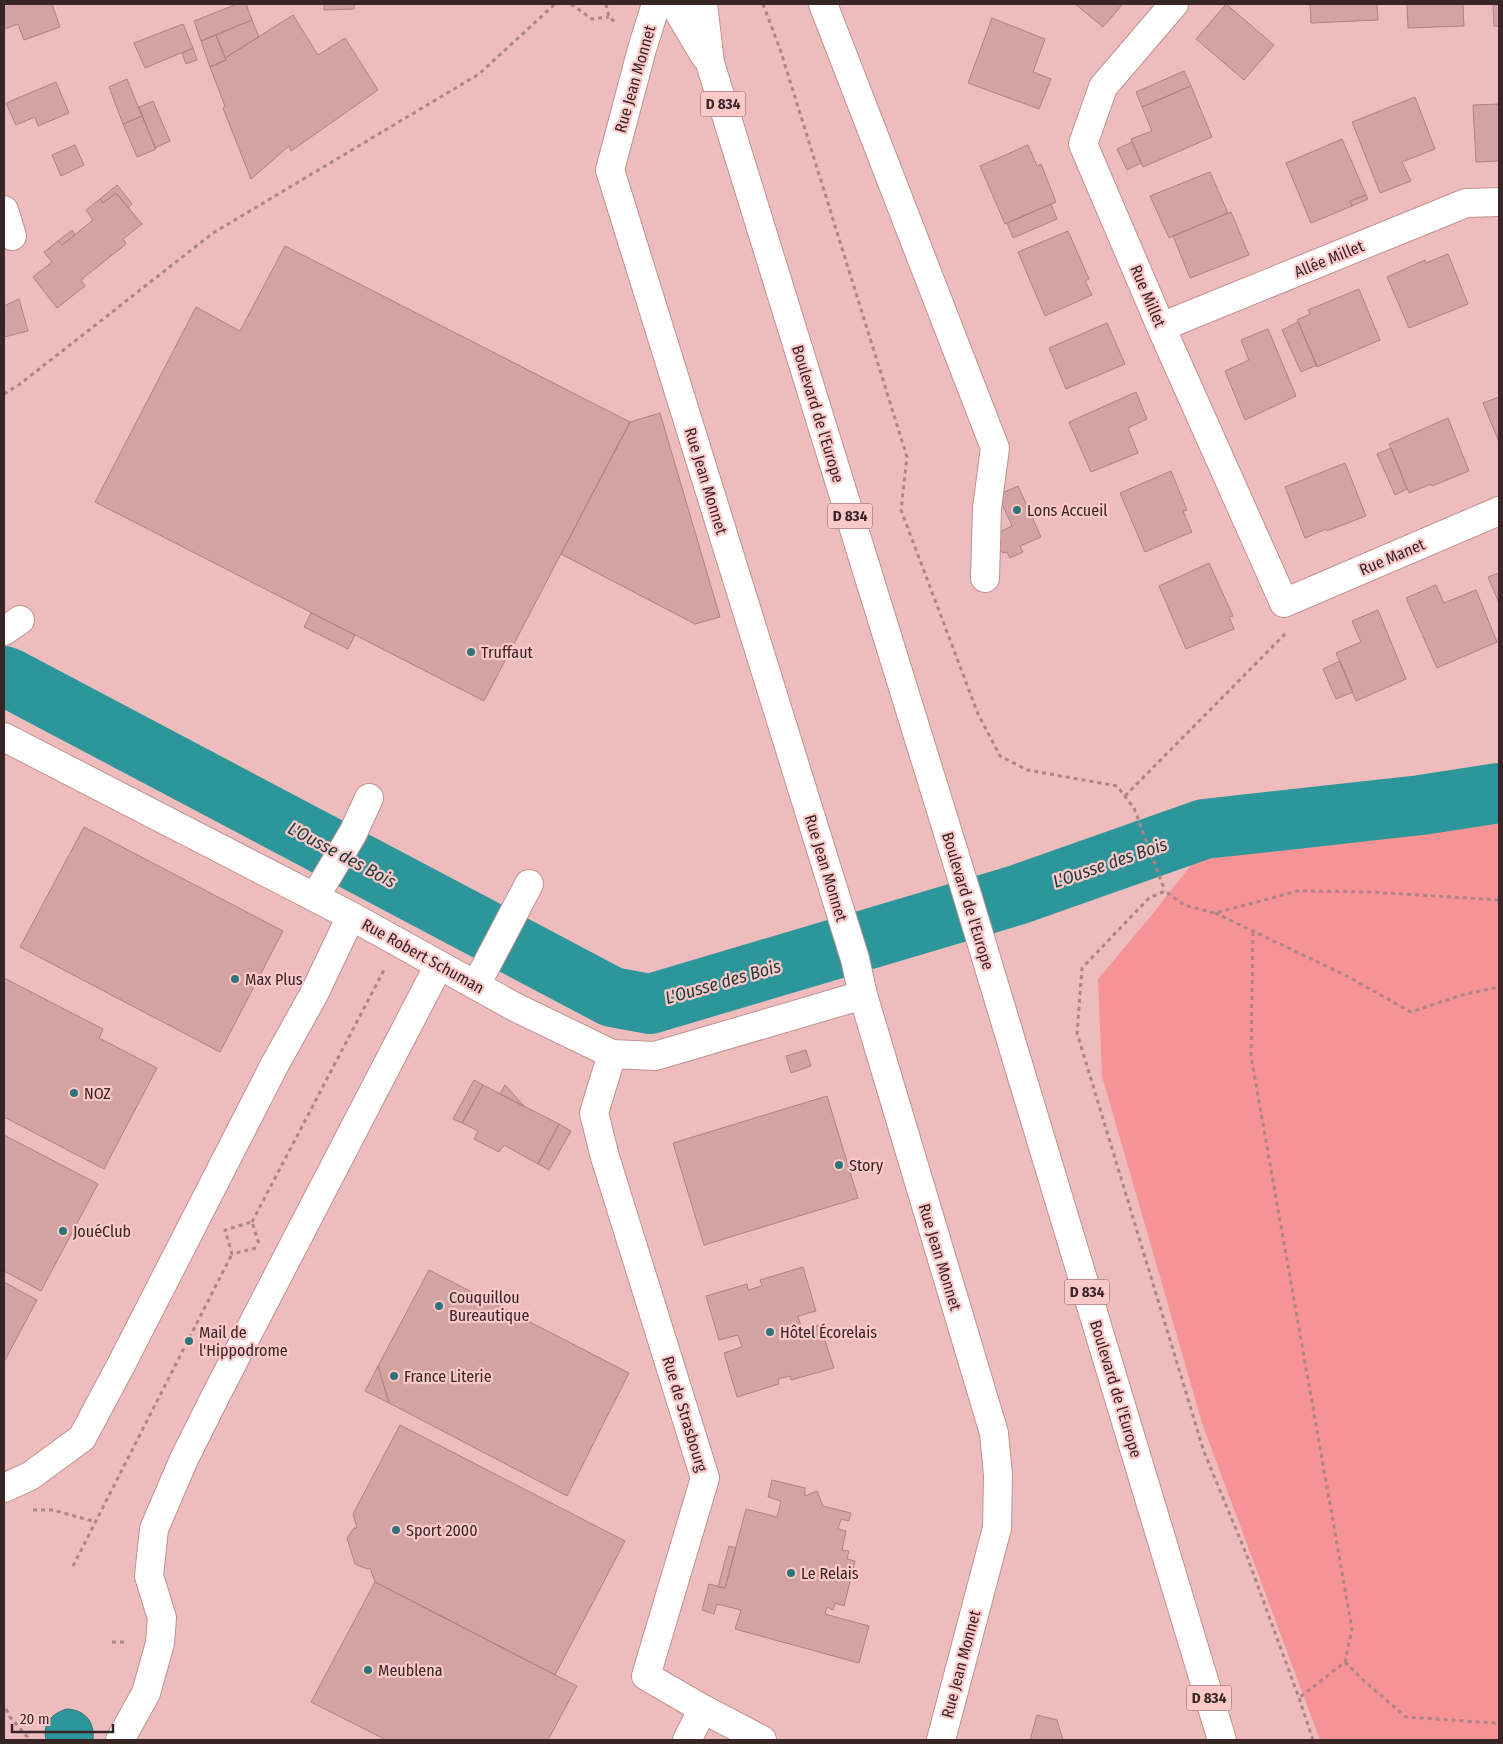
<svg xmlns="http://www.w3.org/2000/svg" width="1503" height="1744" font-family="'Fira Sans Condensed',sans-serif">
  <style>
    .green { fill: #f59396 }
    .water { fill: #2c969a; stroke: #307477 }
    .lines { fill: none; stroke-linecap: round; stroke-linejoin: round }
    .river { stroke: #2c969a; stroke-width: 60 }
    .building { fill: #d3a2a2; stroke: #b08181 }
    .minor-casing { stroke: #c19191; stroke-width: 30 }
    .major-casing { stroke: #c19191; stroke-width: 30 }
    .path { stroke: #ac8585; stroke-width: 3; stroke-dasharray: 4 4; stroke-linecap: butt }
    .minor { stroke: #fff; stroke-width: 28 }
    .major { stroke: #fff; stroke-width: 28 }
    .poi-dot { fill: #2b7578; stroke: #fcc9c8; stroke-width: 2 }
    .labels { text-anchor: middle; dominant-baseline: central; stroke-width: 4.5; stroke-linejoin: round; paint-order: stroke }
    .shield { fill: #fcc9c8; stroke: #735656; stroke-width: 1 }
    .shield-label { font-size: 15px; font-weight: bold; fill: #382525 }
    .street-label { font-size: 16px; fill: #382525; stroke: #fcc9c8 }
    .poi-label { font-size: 16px; fill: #382525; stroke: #fcc9c8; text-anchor: start }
    .water-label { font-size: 18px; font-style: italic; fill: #1a3a3b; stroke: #fcc9c8 }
  </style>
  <rect width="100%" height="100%" fill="#eebcbc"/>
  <path class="green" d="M1499 821V1740H1320L1203 1426 1102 1076 1098 979 1146 922 1207 845Z"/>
  <path class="water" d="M67 1709C85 1710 95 1722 93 1740H46C42 1724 52 1713 67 1709Z"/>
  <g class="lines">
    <path class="river" d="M4 676 9 678 612 997 650 1004 1017 895 1204 829 1421 805 1499 793"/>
  </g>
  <path class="building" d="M4 4H52L60 27 24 40 18 24 4 29Z
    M237 4H246L252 20 201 41 194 21Z
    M324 4H354V9L324 10Z
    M1075 4H1121L1122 5 1103 27Z
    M1226 4 1274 45 1244 80 1196 39Z
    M1310 4H1377L1378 20 1311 23Z
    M1407 4H1463L1464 26 1408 28Z
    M1493 4H1499V26H1494Z
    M293 15 318 55 345 38 378 90 291 151 289 146 251 179 223 108 225 106 210 67 226 60 225 58Z
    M992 18 1045 39 1033 72 1051 79 1039 109 968 83Z
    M252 20 259 37 225 58 216 35Z
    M183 24 193 48 145 68 134 43Z
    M216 35 226 60 210 67 201 41Z
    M193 48 197 60 186 64 182 53Z
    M1184 71 1191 86 1142 107 1136 92Z
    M127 79 142 116 123 124 109 87Z
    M56 82 69 113 38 126 35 117 16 125 6 103Z
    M1191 86 1212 137 1143 167 1131 139 1152 131 1142 107Z
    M1415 97 1435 149 1402 162 1411 181 1380 193 1352 122Z
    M153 101 170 141 155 148 139 107Z
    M1499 104V161L1476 162 1473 105Z
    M142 116 156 149 137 157 123 124Z
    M1342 139 1366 195 1350 201 1352 206 1311 223 1286 163Z
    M1132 142 1141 163 1127 170 1117 149Z
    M75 145 84 165 61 176 52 155Z
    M1028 145 1037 166 1041 164 1056 202 1005 224 980 166Z
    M1210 172 1228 213 1169 238 1150 196Z
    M117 185 132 204 128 208 116 193 103 203 100 199Z
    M116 193 142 224 123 239 126 244 81 280 85 286 57 308 33 277 52 262 44 252 58 241 62 245 93 220 86 210 100 199 103 203Z
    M1366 195 1368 199 1352 206 1350 201Z
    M1051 204 1057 219 1013 238 1007 223Z
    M1231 212 1249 255 1190 278 1173 236Z
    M72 230 75 235 62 245 58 241Z
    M1068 231 1089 279 1085 281 1092 295 1045 316 1018 252Z
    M285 246 630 422 484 701 95 502 196 307 240 331Z
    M1448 254 1468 304 1409 328 1387 277 1425 260 1426 263Z
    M1359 289 1380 340 1317 367 1297 320 1310 314 1308 310Z
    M19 299 28 331 4 337V306Z
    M1298 322 1317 365 1301 372 1282 330Z
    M1107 323 1125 364 1066 389 1049 348Z
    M1268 329 1296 396 1245 420 1225 371 1249 360 1241 340Z
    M1136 392 1147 419 1128 428 1138 453 1091 472 1069 422Z
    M1499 397V442L1483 403Z
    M660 413 720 617 695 624 561 554 630 422Z
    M1448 418 1469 471 1432 486 1431 484 1409 493 1389 444Z
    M1391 448 1407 489 1395 495 1377 454Z
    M1345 463 1366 516 1327 531 1326 529 1305 538 1285 487Z
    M1171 471 1187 510 1183 511 1192 532 1145 552 1120 493Z
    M1018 486 1041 537 1020 546 1023 552 1010 558 1007 552 1004 553 1000 551 993 535 1012 526 998 495Z
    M1209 563 1233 616 1229 617 1234 629 1186 649 1159 586Z
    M1499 573V603L1488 577Z
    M1436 585 1444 603 1476 590 1497 642 1437 668 1406 598Z
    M1378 610 1406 679 1356 701 1336 653 1361 642 1352 621Z
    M311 613 355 635 348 649 304 627Z
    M1340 661 1353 692 1336 699 1323 669Z
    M84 827 283 931 220 1052 20 947Z
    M4 978 103 1029 99 1038 157 1068 104 1169 4 1117Z
    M806 1050 811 1066 791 1073 786 1056Z
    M474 1080 483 1085 462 1123 453 1119Z
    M483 1085 559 1124 538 1164 504 1145 499 1152 474 1139 478 1131 462 1123Z
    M505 1085 525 1107 500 1094Z
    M827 1096 858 1198 704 1245 673 1143Z
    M559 1124 571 1131 549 1170 538 1164Z
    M4 1135 98 1184 41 1291 4 1271Z
    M803 1267 816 1311 798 1316 802 1330 820 1325 834 1368 791 1380 790 1376 778 1379 779 1384 737 1397 724 1353 742 1347 738 1335 719 1340 706 1296 747 1284 748 1290 762 1286 760 1280Z
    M429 1270 629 1373 567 1496 389 1403 378 1366Z
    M4 1282 37 1300 4 1362Z
    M378 1366 389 1403 365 1391Z
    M400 1425 625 1541 555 1675 375 1582 370 1568 367 1569 355 1564 347 1538 354 1528H357L353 1514Z
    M772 1480 805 1488V1496L817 1491 823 1506 851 1513 849 1521 841 1519 838 1529 846 1531 842 1550 849 1551 847 1559 855 1561 844 1606 835 1603 833 1610 827 1607 825 1614 869 1626 859 1663 735 1629 741 1610 717 1604 714 1614 702 1610 709 1584 725 1588 746 1509 777 1517 781 1501 768 1497Z
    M729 1546 736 1548 725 1588 718 1587Z
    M375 1582 577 1686 548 1740H386L311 1702Z
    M1037 1715 1057 1720 1063 1740H1030Z"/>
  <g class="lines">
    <defs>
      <path id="minor" d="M656 4 642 49 610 170 855 959 863 995 994 1433 998 1475 997 1528 941 1740
        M823 4 995 448 987 508 985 578
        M1174 4 1103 87 1083 144 1161 327 1284 603 1499 511
        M4 210 12 236
        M1161 327 1466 203 1499 202
        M4 631 20 620
        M4 737 351 916 513 1006 612 1054 655 1056 863 995
        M315 897 353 833 369 798
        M476 985 529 884
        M612 1054 594 1113 605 1157 705 1478 646 1676 703 1709 762 1740
        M4 1488 30 1476 82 1438 121 1365 275 1064 314 994 351 916
        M120 1740 146 1693 160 1643 162 1618 149 1576 154 1529 184 1459 217 1393 439 965
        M687 1740 703 1709"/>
      <path id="major" d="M674 4 705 56
        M703 4 710 63 965 888 1222 1740"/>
    </defs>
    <use href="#minor" class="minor-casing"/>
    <use href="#major" class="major-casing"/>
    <path class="path" d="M571 4 592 19 609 17
      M606 4 609 17 617 24
      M763 4 780 49 907 457 901 510 978 714 1000 756 1027 770 1117 786 1134 808 1165 891
      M4 394 20 384 213 233 479 74 555 4
      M1125 796 1285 634
      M1215 913 1347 976 1411 1012 1462 995 1499 987
      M1253 932 1251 1056 1352 1629 1345 1662 1299 1698
      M252 1222 384 970
      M256 1248 232 1254 225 1230 252 1222 259 1244
      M33 1510H53L96 1522
      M73 1566 232 1254
      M112 1642H128
      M1345 1662 1363 1680 1406 1717 1495 1723 1499 1721
      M6 1709 10 1717 30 1740
      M1313 1740 1299 1698 1245 1551 1204 1452 1077 1033 1082 968 1149 898 1165 891 1184 905 1215 913 1298 891 1372 892 1499 900"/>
    <use href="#minor" class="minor"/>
    <use href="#major" class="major"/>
  </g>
  <g class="poi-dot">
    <circle cx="1017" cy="510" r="5"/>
    <circle cx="471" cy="652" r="5"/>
    <circle cx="235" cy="979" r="5"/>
    <circle cx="74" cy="1093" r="5"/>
    <circle cx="839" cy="1165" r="5"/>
    <circle cx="63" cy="1231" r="5"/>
    <circle cx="439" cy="1306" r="5"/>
    <circle cx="770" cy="1332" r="5"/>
    <circle cx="189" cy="1341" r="5"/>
    <circle cx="394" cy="1376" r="5"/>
    <circle cx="396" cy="1530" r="5"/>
    <circle cx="791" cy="1573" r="5"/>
    <circle cx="368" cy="1670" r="5"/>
  </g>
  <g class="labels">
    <g class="shield">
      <rect x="700.5" y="91.5" width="45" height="25" rx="4"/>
      <rect x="827.5" y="503.5" width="45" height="25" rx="4"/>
      <rect x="1064.5" y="1279.5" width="45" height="25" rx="4"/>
      <rect x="1186.5" y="1685.5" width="45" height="25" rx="4"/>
    </g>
    <g class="shield-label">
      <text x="723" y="104">D 834</text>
      <text x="850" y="516">D 834</text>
      <text x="1087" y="1292">D 834</text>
      <text x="1209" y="1698">D 834</text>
    </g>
    <g class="street-label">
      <text transform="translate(635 79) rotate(-74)">Rue Jean Monnet</text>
      <text transform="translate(1329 259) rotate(-22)">Allée Millet</text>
      <text transform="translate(1148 296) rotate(67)">Rue Millet</text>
      <text transform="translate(818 414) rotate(73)">Boulevard de l'Europe</text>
      <text transform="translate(706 481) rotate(73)">Rue Jean Monnet</text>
      <text transform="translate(1392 557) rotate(-23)">Rue Manet</text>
      <text transform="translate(826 868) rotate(73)">Rue Jean Monnet</text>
      <text transform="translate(968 901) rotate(73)">Boulevard de l'Europe</text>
      <text transform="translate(423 956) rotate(29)">Rue Robert Schuman</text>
      <text transform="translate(940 1257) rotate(73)">Rue Jean Monnet</text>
      <text transform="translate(1116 1389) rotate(73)">Boulevard de l'Europe</text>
      <text transform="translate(685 1414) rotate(73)">Rue de Strasbourg</text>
      <text transform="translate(961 1664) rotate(-75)">Rue Jean Monnet</text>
    </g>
    <g class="poi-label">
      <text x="1027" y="510">Lons Accueil</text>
      <text x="481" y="652">Truffaut</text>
      <text x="245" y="979">Max Plus</text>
      <text x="84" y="1093">NOZ</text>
      <text x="849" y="1165">Story</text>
      <text x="73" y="1231">JouéClub</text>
      <text x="449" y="1297">Couquillou<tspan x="449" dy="18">Bureautique</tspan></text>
      <text x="199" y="1332">Mail de<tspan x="199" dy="18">l'Hippodrome</tspan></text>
      <text x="780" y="1332">Hôtel Écorelais</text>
      <text x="404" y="1376">France Literie</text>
      <text x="406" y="1530">Sport 2000</text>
      <text x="801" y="1573">Le Relais</text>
      <text x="378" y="1670">Meublena</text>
    </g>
    <g class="water-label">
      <text transform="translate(342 855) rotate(28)">L'Ousse des Bois</text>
      <text transform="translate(1110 863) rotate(-19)">L'Ousse des Bois</text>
      <text transform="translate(723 982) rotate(-16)">L'Ousse des Bois</text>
    </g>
  </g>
  <rect width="1503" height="1744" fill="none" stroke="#382525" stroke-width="10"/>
  <path d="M12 1724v8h101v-8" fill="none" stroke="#382525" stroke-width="2.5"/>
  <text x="20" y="1724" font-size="15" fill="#382525" stroke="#fcc9c8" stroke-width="4" paint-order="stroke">20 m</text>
</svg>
